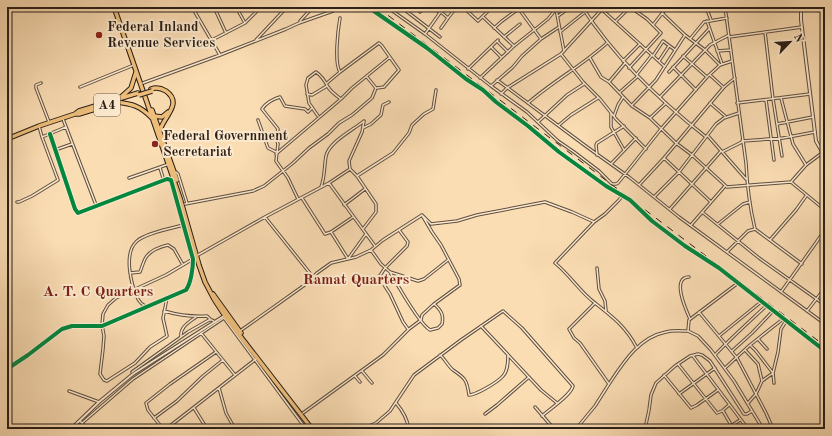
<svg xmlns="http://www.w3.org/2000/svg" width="832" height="436" font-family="'Old Standard TT',serif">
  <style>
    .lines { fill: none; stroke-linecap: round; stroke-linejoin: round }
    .minor-casing { stroke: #5e4e3f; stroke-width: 3.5 }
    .tertiary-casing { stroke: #5e4e3f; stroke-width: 4 }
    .trunk-casing { stroke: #291f18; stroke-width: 5.5 }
    .minor { stroke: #fce9ce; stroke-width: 1.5 }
    .tertiary { stroke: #fce9ce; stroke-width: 2 }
    .trunk { stroke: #eebe7a; stroke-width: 3.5 }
    .rail { stroke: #291f18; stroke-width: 1; stroke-dasharray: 7 7; stroke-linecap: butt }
    .trunk-bridge-casing { stroke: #291f18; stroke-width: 5.5; stroke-linecap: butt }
    .trunk-bridge { stroke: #eebe7a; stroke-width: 3.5 }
    .cycleway-casing { stroke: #fce9ce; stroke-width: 6 }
    .cycleway { stroke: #00873e; stroke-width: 4 }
    .poi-dot { fill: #8f2418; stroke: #fce9ce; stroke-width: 1.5 }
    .labels { text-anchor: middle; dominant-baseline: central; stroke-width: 4; stroke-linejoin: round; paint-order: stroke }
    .shield { fill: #fce9ce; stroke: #685c4f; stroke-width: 1 }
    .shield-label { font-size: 13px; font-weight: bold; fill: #291f18 }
    .poi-label { font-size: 14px; font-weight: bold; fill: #291f18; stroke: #fce9ce; text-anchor: start }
    .neighbourhood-label { font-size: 15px; font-weight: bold; fill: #7a1f14; stroke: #fce9ce }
  </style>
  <rect width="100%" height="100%" fill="#fbddb4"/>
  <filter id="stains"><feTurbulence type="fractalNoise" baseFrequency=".005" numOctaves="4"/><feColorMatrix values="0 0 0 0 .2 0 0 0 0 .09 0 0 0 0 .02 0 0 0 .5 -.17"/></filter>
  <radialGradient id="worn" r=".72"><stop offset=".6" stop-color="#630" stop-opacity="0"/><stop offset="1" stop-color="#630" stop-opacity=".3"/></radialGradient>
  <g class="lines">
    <defs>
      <path id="minor" d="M192 7 220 55
        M214 7 226 33
        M236 7 245 23
        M368 7 427 48 466 79 483 90 496 102 528 126 559 152 606 186 630 200 652 221 685 246 719 268 825 351
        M387 7 425 34 491 86 513 67 522 56 541 39 559 27
        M401 7 440 37
        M433 7 440 13
        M463 7 478 21 492 7
        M582 7C615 58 659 100 706 137
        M599 7 664 66
        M700 7 703 10H706
        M706 7 711 20
        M725 7 746 163C747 185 750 208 755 229
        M519 9 541 39
        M420 12 425 7
        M441 12 448 18 441 28
        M662 13 685 35 705 50 720 65
        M558 16 570 7
        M483 17 514 46
        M448 18 455 9
        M300 21 313 7
        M616 21 630 7
        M707 21 722 64
        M653 25 667 7
        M494 28 502 21 521 7
        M112 30 121 26
        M560 32 585 12
        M765 32 773 99 782 156
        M425 34 444 7
        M504 37 520 24
        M729 37 802 27
        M690 39 704 22 727 18
        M212 40 245 23 261 7
        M256 40 287 7
        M497 41 508 52
        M491 47 501 57
        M717 51 731 50
        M561 54 583 82 600 99 616 119 646 149
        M653 56 663 41 675 50
        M683 56 707 77
        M590 58 601 77 609 82 632 106 650 118 676 143 692 155 727 187 791 182 825 210
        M623 61 640 44
        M659 61 669 46
        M673 67 696 90
        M629 68 661 33 647 19 630 7
        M468 69 498 40
        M340 72C334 63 338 29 340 18
        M669 72 709 29
        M637 74 652 55
        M710 75 723 87
        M367 77 376 88
        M480 78 514 46 548 19 556 9 564 51
        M497 80 587 147 629 177 679 217 825 324
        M609 82 625 63
        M41 83 36 85V88L49 122
        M143 83 220 55 286 29 299 23 333 11 340 7
        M327 83 340 72 379 43 382 46 399 70 384 87 377 88
        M491 86 527 112 558 141 574 152 599 171 612 184H616L618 183 661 129 707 77 720 65 732 61
        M80 87 134 65
        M620 92 638 76
        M307 94 312 95 327 86 329 88
        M501 94 507 88 561 54 604 7
        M660 97 710 45 729 35
        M781 98 793 144 806 165
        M766 100 774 160
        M528 103C553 81 583 65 607 43
        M710 103 725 116
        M737 103 810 94
        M632 105 656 80 685 35
        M611 113V127L624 150
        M318 116 309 103 306 85 308 78 316 72C322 76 325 81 328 87 331 92 337 96 341 99
        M614 116 618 105 623 97
        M650 118 666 103
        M63 119 96 205
        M258 120 268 148 276 152
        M538 122 567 95 584 84
        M777 124 813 117
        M559 125 571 115 598 98
        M363 128 371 124 381 115 383 105 389 102
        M708 136 746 179
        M42 137 66 127
        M742 141 783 138 815 132
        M55 150 72 144
        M722 152 742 142
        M276 154 341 99 352 88 390 57
        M597 155 596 145 597 143 624 126
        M664 158 711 202
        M611 164 636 138
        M160 168 164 181
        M176 172 178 174 187 203
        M357 176 393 153 409 133 412 125 424 114 433 109 436 90
        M129 178 169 164
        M791 182 806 165 822 153
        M329 183 375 246
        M639 185 664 158 724 87 735 78
        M321 187C325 177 324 167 326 156 329 142 353 130 364 121
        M622 196 619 200 605 214 594 222 555 263C570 275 580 292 595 303 613 317 626 327 637 348
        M654 197 679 172 716 124 724 118 739 113
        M302 198 325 234 331 232 353 217
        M298 199 288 178 276 161 278 144 276 138 278 129 262 109C266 103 273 99 280 97L285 106 305 109 308 112 312 108
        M17 202H19L32 196 58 180 42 137 39 126
        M185 204 253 191 264 186 293 163 309 148 328 134 339 123 352 115 372 98 376 88
        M344 205 365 189
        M670 209 721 151
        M702 212 759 258 825 305
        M423 216 431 224 457 221 477 215 545 202 572 212 594 222
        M265 217 313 277
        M718 224 743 204 750 202
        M691 225 725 186
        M363 229 376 212V204L357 176 350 169 349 161 362 132 364 121
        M399 230 408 242 407 246 385 268 379 277 390 294 403 322 408 329
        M331 232 348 259 366 234
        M770 240 796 210 806 196
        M371 250 381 264 390 272 418 281 424 279 448 260
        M727 252 748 231 755 229 802 264
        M198 255 265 217 329 183 350 169
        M597 268 599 289 605 301 606 311
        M7 272 8 274
        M390 272C397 284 419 324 430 330L438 328 442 324C444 315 441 310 434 304
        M130 273 140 272C142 267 143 263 145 259 149 251 159 247 168 245L174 249 183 265
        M689 277C671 277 686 310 690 319
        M738 283 689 320 688 331 698 336 711 350 734 381 763 429
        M781 292 825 230
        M167 298 163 318 167 336 150 347 135 363 107 381 104 380 100 374 103 349 104 336 102 325 103 314 108 305 116 298 166 275 193 259
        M147 307C143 305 140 303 138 299 131 285 123 253 137 241 146 233 172 228 184 225
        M164 311C178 315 192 317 207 316L211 320
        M807 311 825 288
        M699 312 737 358 766 413 773 429
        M224 318 306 429
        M481 326 541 390 557 403
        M240 331 306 284 317 273 331 263 356 257 371 250 383 240 422 215
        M201 333 235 375
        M719 336 761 302
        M181 337C180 327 188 323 196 317
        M758 339 767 349
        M750 345 756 351 773 373
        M745 350 758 364 762 381
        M732 351 752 333 773 311
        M440 355C445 359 448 366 453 370 465 378 467 380 469 395 476 395 498 382 503 376 508 371 508 362 508 355
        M715 355C731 338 749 322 766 306
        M693 356 748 429
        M678 364 717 413 722 411 729 405
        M725 368 750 345 783 319
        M7 369 28 355 62 329 72 326H102L186 290C191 283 193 268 193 259L171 180 167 179 78 213 75 209 50 134
        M362 371 372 383
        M132 372 188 332 209 320H212L215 322
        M664 375 691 408 697 405 718 390
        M355 376 360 382
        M774 383 773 373 778 352 781 329 786 321
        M609 384C623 363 639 337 666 332 673 330 681 331 688 331
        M219 388 226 413 235 429
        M69 391 99 402
        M679 394 715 368
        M396 403C403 411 407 418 409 429
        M748 403 756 394 762 381 773 373
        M535 407 554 429
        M194 408 207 429
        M723 411 730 423 731 429
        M303 413 383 355 409 329 421 320 422 315 434 304 460 285 459 279 441 245 432 232 422 215
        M485 414 497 405 529 377
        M154 418 177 401 203 376 223 360
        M80 421 87 429
        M82 423 133 379 224 318
        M731 426 740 420
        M25 429 27 428
        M163 429 148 410 146 403 170 384 216 352
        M166 429 256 359
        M362 429 376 423 390 411 414 375 461 340 503 311 522 328 573 386C571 395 550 409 542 416
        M576 429 595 406 609 384 580 343 574 338 569 329 595 303
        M645 429 649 410 651 395 656 383 675 366 690 356 698 354 702 355 710 361 744 414H747L752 411"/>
      <path id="tertiary" d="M801 7V20L816 141 825 157
        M71 429 99 402 133 374 224 316"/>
      <path id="trunk" d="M114 7 180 198 199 265 205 282 214 299 227 319 312 429
        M151 89C156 87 161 88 166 91 184 104 162 118 160 131
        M121 97 131 88 136 72
        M116 102C133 104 140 106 152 118
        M152 110 177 180
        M75 114H79L118 102
        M154 116 162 117 168 112
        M7 139 39 126 75 114 79 111 138 93
        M213 294 241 333"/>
    </defs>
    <use href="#minor" class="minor-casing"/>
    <use href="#tertiary" class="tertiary-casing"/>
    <use href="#trunk" class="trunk-casing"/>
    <use href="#minor" class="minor"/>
    <use href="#tertiary" class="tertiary"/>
    <use href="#trunk" class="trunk"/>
    <path class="rail" d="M377 7 825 346"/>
    <defs>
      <path id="trunk-bridge" d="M139 95 152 91"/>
    </defs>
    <use href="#trunk-bridge" class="trunk-bridge-casing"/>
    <use href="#trunk-bridge" class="trunk-bridge"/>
    <defs>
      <path id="cycleway" d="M368 7 427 48 466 79 483 90 496 102 528 126 559 152 606 186 630 200 652 221 685 246 719 268 825 351
        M7 369 28 355 62 329 72 326H102L186 290C191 283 193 268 193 259L171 180 167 179 78 213 75 209 50 134"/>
    </defs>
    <use href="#cycleway" class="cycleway-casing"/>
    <use href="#cycleway" class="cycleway"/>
  </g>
  <g class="poi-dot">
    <circle cx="99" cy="35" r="4"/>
    <circle cx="155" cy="144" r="4"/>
  </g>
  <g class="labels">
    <rect class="shield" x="94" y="94" width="26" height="22" rx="3"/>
    <g class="shield-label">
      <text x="107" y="105">A4</text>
    </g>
    <g class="poi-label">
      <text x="107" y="27">Federal Inland<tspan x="107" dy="16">Revenue Services</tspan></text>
      <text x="163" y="136">Federal Government<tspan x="163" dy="16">Secretariat</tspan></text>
    </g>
    <g class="neighbourhood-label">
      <text x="356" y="280">Ramat Quarters</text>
      <text x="98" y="292">A. T. C Quarters</text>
    </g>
  </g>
  <rect width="832" height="436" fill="none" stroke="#fbddb4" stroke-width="24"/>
  <rect x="8" y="8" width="816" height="420" fill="none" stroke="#291f18" stroke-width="2"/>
  <rect x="12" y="12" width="808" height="412" fill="none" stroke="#291f18"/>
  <g transform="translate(790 42) rotate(65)" stroke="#fce9ce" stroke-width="3" paint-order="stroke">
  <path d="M0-3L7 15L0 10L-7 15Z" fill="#291f18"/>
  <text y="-6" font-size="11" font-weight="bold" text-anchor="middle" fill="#291f18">N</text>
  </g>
  <rect width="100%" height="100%" filter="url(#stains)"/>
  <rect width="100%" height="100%" fill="url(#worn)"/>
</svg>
